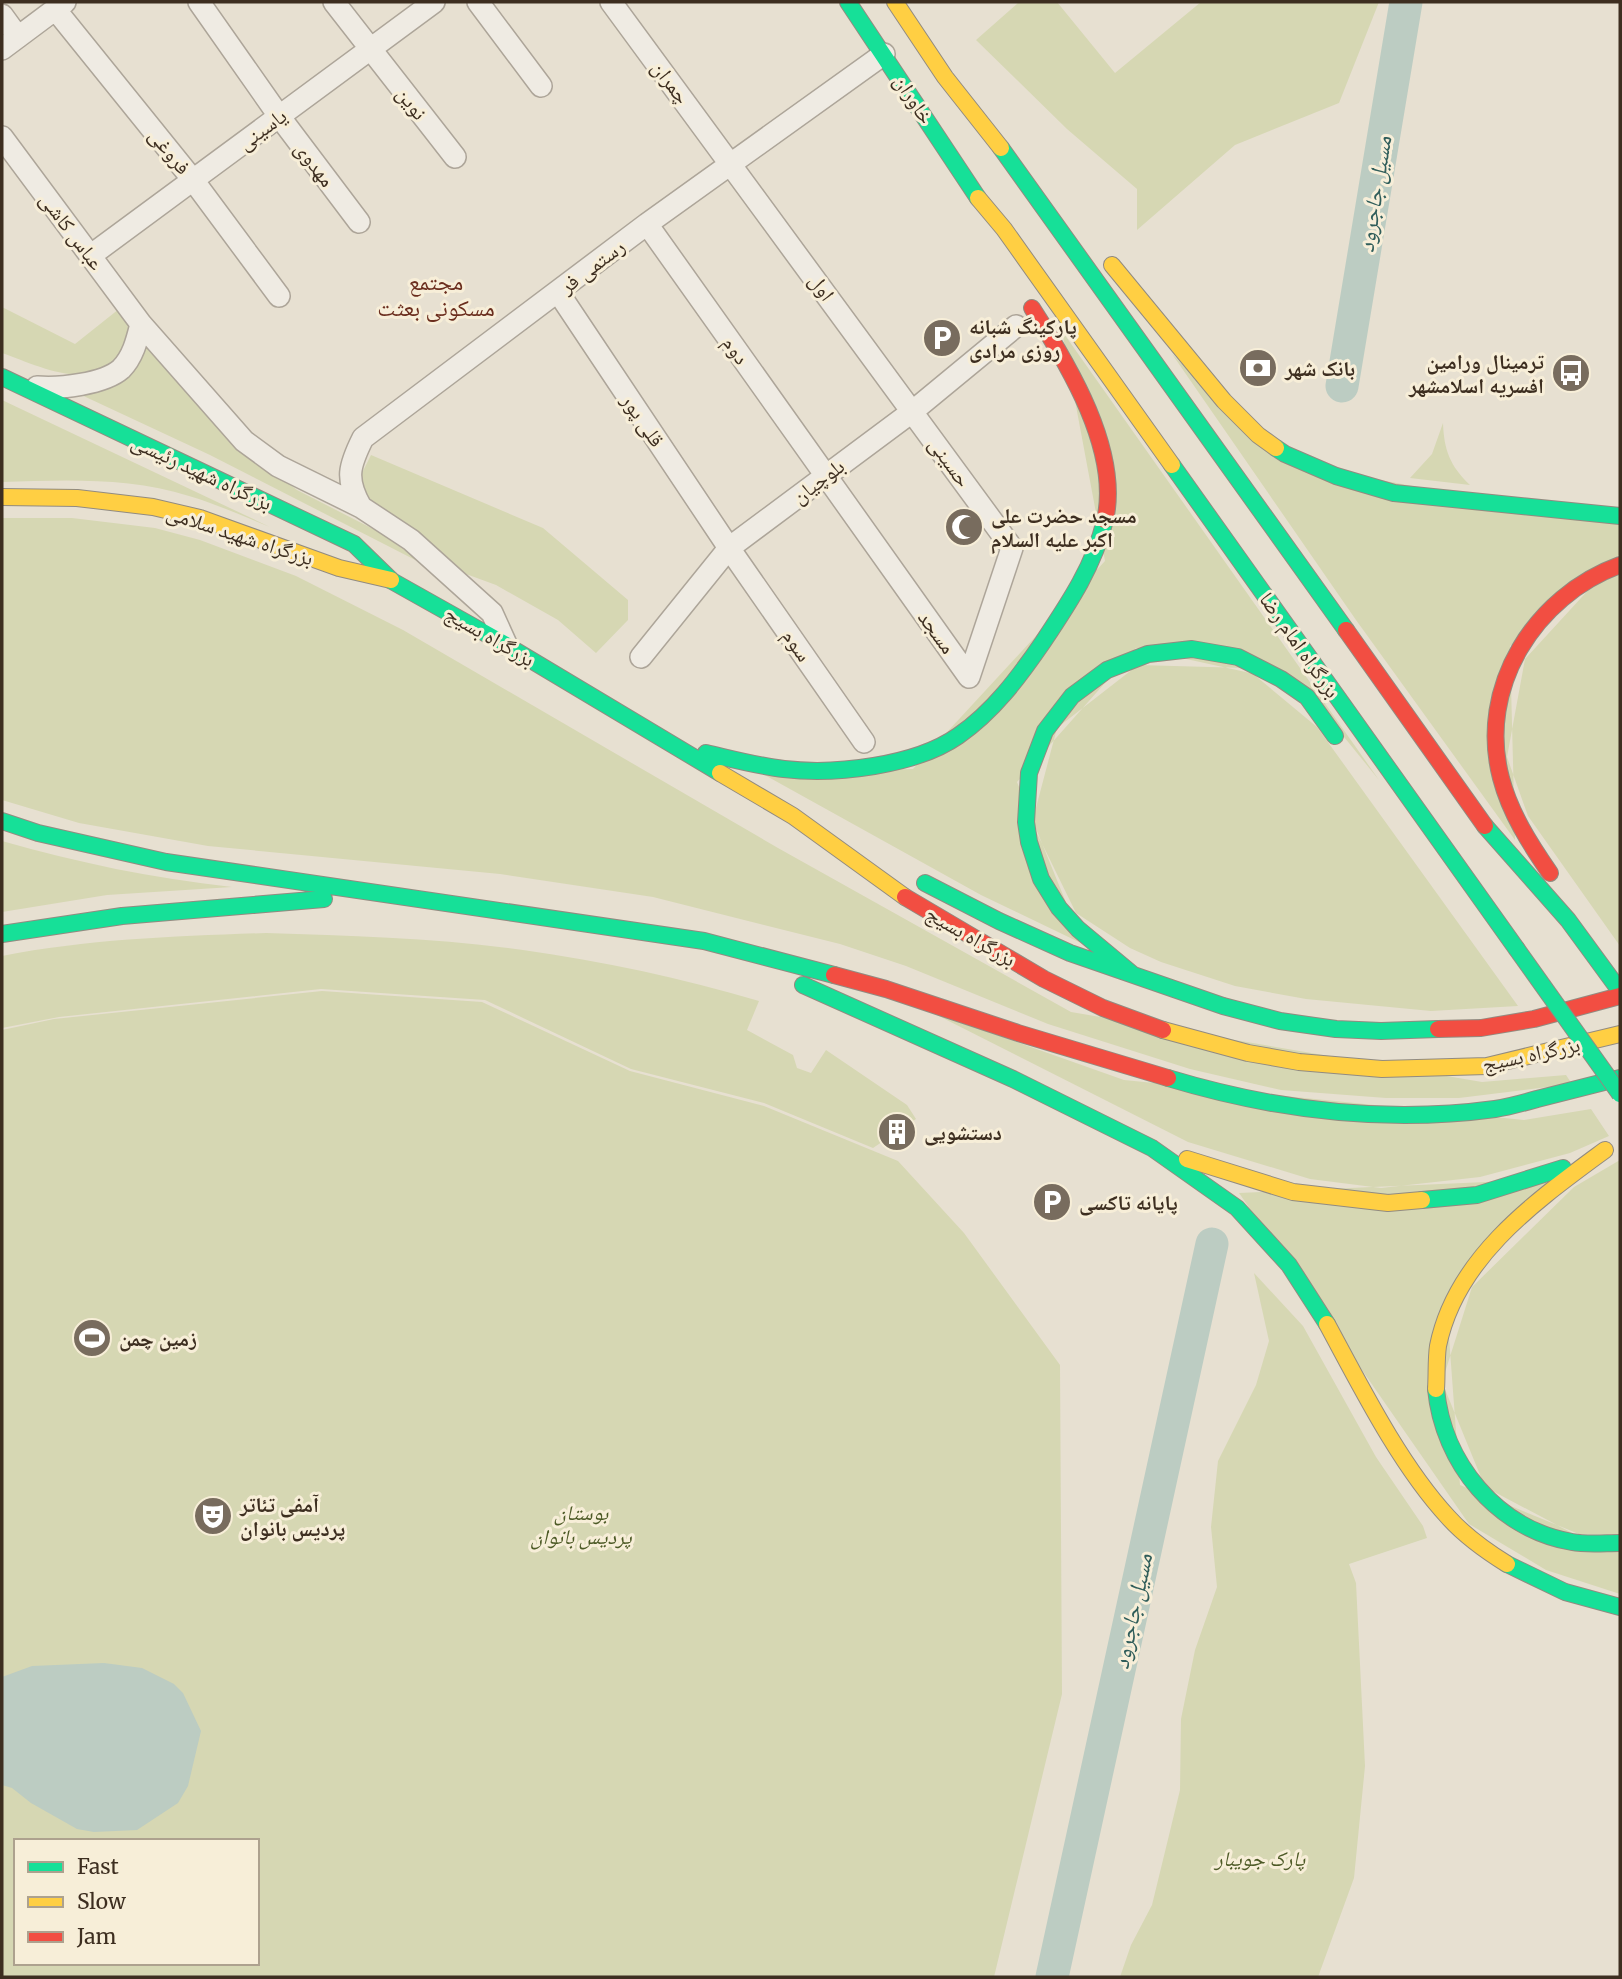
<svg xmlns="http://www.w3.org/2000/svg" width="1622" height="1979" font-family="Merriweather,'Noto Naskh Arabic',serif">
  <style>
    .green { fill: #d6d7b3; fill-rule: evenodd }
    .water { fill: #bcccc2 }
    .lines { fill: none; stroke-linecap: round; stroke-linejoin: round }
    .river { stroke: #bcccc2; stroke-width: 33 }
    .street-casing { stroke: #ada599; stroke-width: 24 }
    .fast-casing { stroke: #928b80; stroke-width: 18 }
    .slow-casing { stroke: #928b80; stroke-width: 18 }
    .jam-casing { stroke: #928b80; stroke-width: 18 }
    .street { stroke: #efebe3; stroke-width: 21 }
    .fast { stroke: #16e098; stroke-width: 16 }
    .slow { stroke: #ffcf43; stroke-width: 16 }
    .jam { stroke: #f24e42; stroke-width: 16 }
    .fast-bridge-casing { stroke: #928b80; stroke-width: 18; stroke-linecap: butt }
    .fast-bridge { stroke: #16e098; stroke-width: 16 }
    .labels { text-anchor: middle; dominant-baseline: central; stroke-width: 6; stroke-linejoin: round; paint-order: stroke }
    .street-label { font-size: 21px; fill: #3d2e20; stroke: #f7eed8 }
    .poi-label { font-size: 21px; font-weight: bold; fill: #3d2e20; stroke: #f7eed8; text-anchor: start }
    .park-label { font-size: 21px; font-style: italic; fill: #4d5a26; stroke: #f7eed8 }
    .water-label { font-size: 23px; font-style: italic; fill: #2f5d5a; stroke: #f7eed8 }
    .neighbourhood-label { font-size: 23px; fill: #6b2e1e; stroke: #f7eed8 }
  </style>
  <rect width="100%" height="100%" fill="#e7e0d1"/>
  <path class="green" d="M1019 2H1057L1115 73 1201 2H1379L1339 103 1235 145 1137 230V189L1067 129 976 40Z
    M2 307 75 344 119 309C129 321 132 334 123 348 96 396 42 367 2 353Z
    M1062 331 1379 780 1301 684 1136 648 1017 782 1083 944 981 895 761 773 913 769 1105 561Z
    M148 342 232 440 297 490 379 532 427 566 210 455 75 392C116 381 129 384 148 342Z
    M1172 354 1279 461 1620 525V554L1510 646 1515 840 1356 620Z
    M2 400 270 527C243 516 216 504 189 496 129 477 64 480 2 482Z
    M1443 423C1444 450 1450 466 1470 485L1410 478 1432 454Z
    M371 455 543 528 628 600V620L596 653 558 620 496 585 466 574 413 528 370 505 360 487 362 473Z
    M2 518H72L155 528 200 540 296 576 403 630 778 848 1071 1012 1482 1082 1566 1075 1572 1084 1459 1098H1386L1281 1090 1190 1069 1048 1024 906 966 840 944 653 897 500 874 208 846 79 823 2 800Z
    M1620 574V946L1528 816 1507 757 1525 659 1592 586Z
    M1138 665 1246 668 1317 727 1518 1006 1431 1011 1306 999 1235 986 1161 962 1130 948 1076 913 1032 823 1057 728Z
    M2 841C80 863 151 878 232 887L107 895 2 912Z
    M266 933C352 936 438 938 523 950 602 961 682 978 759 1001L747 1030 793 1055 797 1068 811 1073 826 1050 907 1105 916 1119 873 1148 764 1103 631 1069 485 1000 321 989 59 1017 2 1028V956C89 939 178 936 266 933Z
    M322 991 482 1002 630 1071 764 1106 898 1161 964 1233 1060 1365 1062 1694 994 1977H2V1030L54 1019ZM16 1841H257V1963H16Z
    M929 1011 1124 1080 1524 1120 1591 1109 1609 1136 1570 1153 1480 1177 1381 1188 1310 1179 1188 1142Z
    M1620 1160V1535L1574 1534 1485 1487 1442 1382 1472 1287 1574 1187Z
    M1554 1179 1446 1297 1460 1485 1620 1551V1594L1546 1570 1469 1524 1239 1193Z
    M1254 1273 1303 1326 1376 1457 1423 1526 1427 1538 1349 1564 1356 1583 1365 1766 1354 1878 1318 1977H1120L1131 1945 1152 1905 1180 1790 1181 1719 1195 1650 1217 1587 1211 1527 1218 1461 1256 1385 1269 1341Z"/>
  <path class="water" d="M104 1663 142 1668 174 1684 183 1693 201 1731 188 1786 178 1803 137 1830 94 1832 77 1829 31 1803 12 1788 2 1785V1677L32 1666Z"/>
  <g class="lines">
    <path class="river" d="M1342 386 1406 2
      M1052 1977 1212 1244"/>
    <defs>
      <path id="street" d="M199 2 279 116 359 222
        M334 2 455 157
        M478 2 541 86
        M611 2 1012 548 969 677 647 224
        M55 9 193 180 279 296
        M2 15 18 37
        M2 49 65 2
        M2 137 141 324 244 441 278 466 361 507 411 540 492 613 506 644
        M90 256 434 2
        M558 292 729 548 864 742
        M37 387C59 389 104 384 121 369 133 357 137 340 141 324
        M361 507C345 479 349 466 363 438L647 224 884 54
        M641 657 729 548 913 411 1016 326"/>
      <path id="fast" d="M848 2 978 198
        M1001 148 1346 630
        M2 377 354 544 392 581 506 645 720 773
        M1276 448 1285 454 1336 476 1394 493 1620 516
        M1172 465 1516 948
        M706 753C732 759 758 766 784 769 835 775 915 766 958 736 993 712 1019 677 1043 642 1069 603 1094 566 1105 520
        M2 821 38 833 166 862 704 941 834 975
        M1485 826 1568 920 1620 991
        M925 883 999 921 1070 953 1223 1006 1280 1021 1336 1029 1381 1031 1438 1029
        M2 934 122 916 324 899
        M1132 974 1078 929 1059 908 1041 879 1029 842 1026 822 1029 773 1045 731 1072 696 1107 670 1148 654 1192 649 1238 657 1281 679 1307 697 1335 736
        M803 985 1013 1079 1152 1148 1237 1208 1289 1265 1327 1324
        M1168 1078C1274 1110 1385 1124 1495 1109 1509 1107 1523 1103 1537 1099 1565 1092 1592 1085 1620 1078
        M1422 1200 1477 1195 1563 1168
        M1436 1389C1443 1463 1497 1529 1572 1542 1587 1545 1605 1543 1620 1543
        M1507 1564 1565 1592 1620 1607"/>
      <path id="slow" d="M895 2 945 77 1001 148
        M978 198 1004 229 1172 465
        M1112 265 1224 401 1258 435 1276 448
        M2 497 77 498 153 507 200 518 339 568 391 580
        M720 773 793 816 905 897
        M1163 1030 1248 1053 1299 1062 1382 1069 1487 1066 1620 1034
        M1187 1159 1293 1192 1388 1203 1422 1200
        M1327 1324C1361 1387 1400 1465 1448 1517 1465 1536 1486 1551 1507 1564
        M1436 1389C1437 1375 1436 1360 1438 1346 1456 1257 1536 1201 1605 1150"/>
      <path id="jam" d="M1032 308C1068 364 1121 451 1105 520
        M1346 630 1485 826
        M1550 873C1530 844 1510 813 1501 778 1477 687 1535 596 1620 565
        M905 897 1044 979 1103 1008 1163 1030
        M834 975 886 989 1018 1033 1168 1078
        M1438 1029 1481 1028 1534 1019 1620 996"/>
    </defs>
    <use href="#street" class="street-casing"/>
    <use href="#fast" class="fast-casing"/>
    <use href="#slow" class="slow-casing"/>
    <use href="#jam" class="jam-casing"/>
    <use href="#street" class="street"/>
    <use href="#fast" class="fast"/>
    <use href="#slow" class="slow"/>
    <use href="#jam" class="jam"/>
    <defs>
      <path id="fast-bridge" d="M1516 948 1620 1094"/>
    </defs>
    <use href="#fast-bridge" class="fast-bridge-casing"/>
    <use href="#fast-bridge" class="fast-bridge"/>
  </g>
  <defs>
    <symbol id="parking-disc" viewBox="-11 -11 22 22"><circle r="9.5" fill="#786c5e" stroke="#f7eed8"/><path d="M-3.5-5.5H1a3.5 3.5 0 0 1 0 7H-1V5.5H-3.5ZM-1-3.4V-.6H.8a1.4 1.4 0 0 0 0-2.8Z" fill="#fff"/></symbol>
    <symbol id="bank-disc" viewBox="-11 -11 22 22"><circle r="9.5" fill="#786c5e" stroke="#f7eed8"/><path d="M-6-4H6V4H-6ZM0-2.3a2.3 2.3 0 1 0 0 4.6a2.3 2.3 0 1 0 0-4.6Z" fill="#fff"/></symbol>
    <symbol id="bus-disc" viewBox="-11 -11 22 22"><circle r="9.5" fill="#786c5e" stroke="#f7eed8"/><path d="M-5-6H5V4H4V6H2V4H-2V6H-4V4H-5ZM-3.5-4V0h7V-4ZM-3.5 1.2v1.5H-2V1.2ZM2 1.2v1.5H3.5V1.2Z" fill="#fff"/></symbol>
    <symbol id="mosque-disc" viewBox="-11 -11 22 22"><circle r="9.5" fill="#786c5e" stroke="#f7eed8"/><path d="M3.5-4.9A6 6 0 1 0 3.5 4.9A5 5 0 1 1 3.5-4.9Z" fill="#fff"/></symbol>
    <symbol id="building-disc" viewBox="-11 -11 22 22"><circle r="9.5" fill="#786c5e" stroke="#f7eed8"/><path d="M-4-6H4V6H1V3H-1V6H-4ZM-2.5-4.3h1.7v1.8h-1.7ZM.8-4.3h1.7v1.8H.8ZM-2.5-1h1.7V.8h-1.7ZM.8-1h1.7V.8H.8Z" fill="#fff"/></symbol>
    <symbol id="stadium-disc" viewBox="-11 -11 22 22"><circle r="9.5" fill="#786c5e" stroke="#f7eed8"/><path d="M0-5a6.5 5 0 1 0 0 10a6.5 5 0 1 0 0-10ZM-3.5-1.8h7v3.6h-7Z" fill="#fff"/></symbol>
    <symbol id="theatre-disc" viewBox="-11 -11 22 22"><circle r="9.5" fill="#786c5e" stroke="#f7eed8"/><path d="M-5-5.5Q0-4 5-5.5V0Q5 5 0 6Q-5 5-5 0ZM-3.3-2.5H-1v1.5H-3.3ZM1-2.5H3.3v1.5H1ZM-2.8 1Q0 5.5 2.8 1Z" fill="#fff"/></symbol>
  </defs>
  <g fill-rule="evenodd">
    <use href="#parking-disc" x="920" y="316" width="44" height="44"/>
    <use href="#bank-disc" x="1236" y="346" width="44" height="44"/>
    <use href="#bus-disc" x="1549" y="351" width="44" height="44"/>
    <use href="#mosque-disc" x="942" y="505" width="44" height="44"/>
    <use href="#building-disc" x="875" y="1110" width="44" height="44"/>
    <use href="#parking-disc" x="1030" y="1180" width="44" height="44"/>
    <use href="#stadium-disc" x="70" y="1316" width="44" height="44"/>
    <use href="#theatre-disc" x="191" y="1494" width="44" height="44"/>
  </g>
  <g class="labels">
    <g class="street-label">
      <text transform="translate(671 82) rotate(53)">چمران</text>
      <text transform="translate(914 99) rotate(57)">خاوران</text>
      <text transform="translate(412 103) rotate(52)">نوین</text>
      <text transform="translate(262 129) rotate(-36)">یاسینی</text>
      <text transform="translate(170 151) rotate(51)">فروغی</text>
      <text transform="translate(315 164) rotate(53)">مهدوی</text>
      <text transform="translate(72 231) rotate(53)">عباس کاشی</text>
      <text transform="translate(592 266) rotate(-37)">رستمی فر</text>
      <text transform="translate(822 287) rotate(54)">اول</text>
      <text transform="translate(736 350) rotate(55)">دوم</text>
      <text transform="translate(643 420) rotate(56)">قلی پور</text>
      <text transform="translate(950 462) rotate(54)">حسینی</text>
      <text transform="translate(202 472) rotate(25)">بزرگراه شهید رئیسی</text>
      <text transform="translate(818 481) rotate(-37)">بلوچیان</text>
      <text transform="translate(240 535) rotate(18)">بزرگراه شهید سلامی</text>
      <text transform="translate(937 632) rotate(54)">مسجد</text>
      <text transform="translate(490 636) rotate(30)">بزرگراه بسیج</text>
      <text transform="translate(797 645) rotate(55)">سوم</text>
      <text transform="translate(1300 645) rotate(55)">بزرگراه امام رضا</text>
      <text transform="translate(971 936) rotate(30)">بزرگراه بسیج</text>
      <text transform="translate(1531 1054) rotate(-12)">بزرگراه بسیج</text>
    </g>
    <g class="poi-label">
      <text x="969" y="326">پارکینگ شبانه<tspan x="969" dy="24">روزی مرادی</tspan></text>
      <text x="1544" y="361" text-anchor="end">ترمینال ورامین<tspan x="1544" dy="24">افسریه اسلامشهر</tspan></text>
      <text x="1285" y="368">بانک شهر</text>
      <text x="991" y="515">مسجد حضرت علی<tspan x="991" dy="24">اکبر علیه السلام</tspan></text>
      <text x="924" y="1132">دستشویی</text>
      <text x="1079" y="1202">پایانه تاکسی</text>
      <text x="119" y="1338">زمین چمن</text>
      <text x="240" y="1504">آمفی تئاتر<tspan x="240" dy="24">پردیس بانوان</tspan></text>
    </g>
    <g class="park-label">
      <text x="581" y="1512">بوستان<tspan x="581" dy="24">پردیس بانوان</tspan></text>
      <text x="1260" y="1858">پارک جویبار</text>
    </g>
    <g class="water-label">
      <text transform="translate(1374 194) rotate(-81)">مسیل جاجرود</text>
      <text transform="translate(1132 1611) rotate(-78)">مسیل جاجرود</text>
    </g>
    <g class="neighbourhood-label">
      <text x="436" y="281">مجتمع<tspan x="436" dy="26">مسکونی بعثت</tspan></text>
    </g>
  </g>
  <rect width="1622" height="1979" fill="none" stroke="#3d2e20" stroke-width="7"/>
  <rect x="14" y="1839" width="245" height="126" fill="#f7eed8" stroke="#ada18e" stroke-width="2"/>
  <rect x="28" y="1862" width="35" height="10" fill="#16e098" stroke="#ada18e" stroke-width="2"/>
  <text x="77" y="1874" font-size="21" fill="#3d2e20">Fast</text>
  <rect x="28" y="1897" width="35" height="10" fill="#ffcf43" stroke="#ada18e" stroke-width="2"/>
  <text x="77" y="1909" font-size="21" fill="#3d2e20">Slow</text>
  <rect x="28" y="1932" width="35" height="10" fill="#f24e42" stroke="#ada18e" stroke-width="2"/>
  <text x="77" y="1944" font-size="21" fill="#3d2e20">Jam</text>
</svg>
